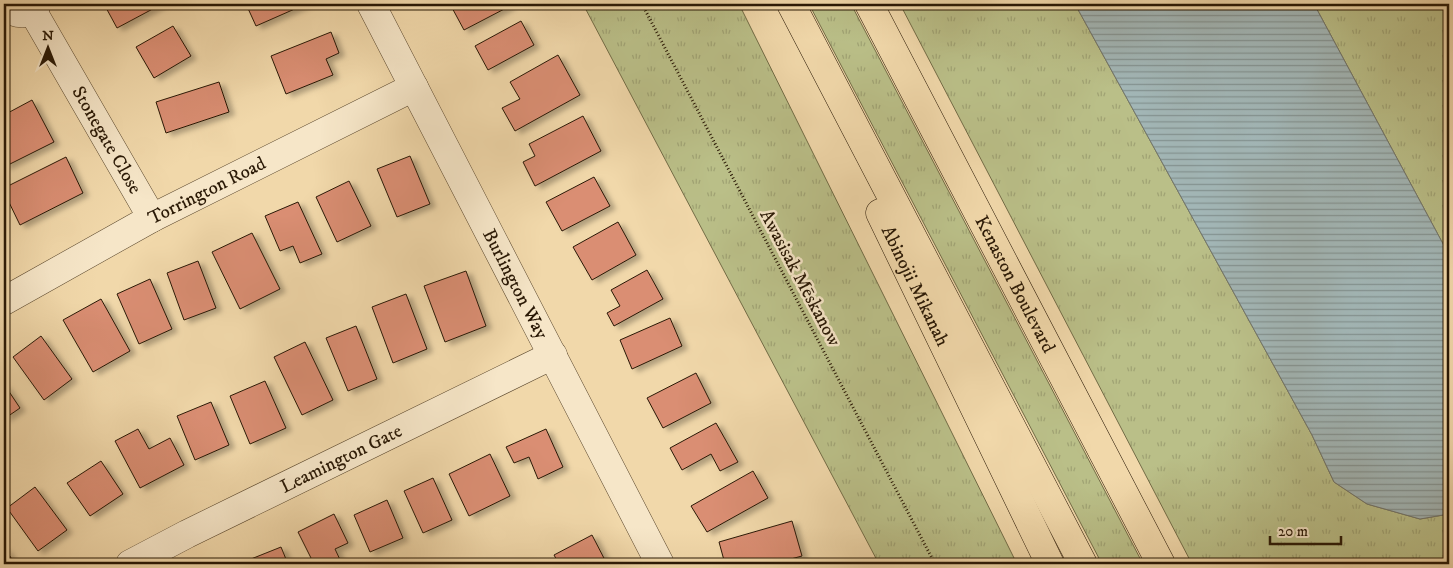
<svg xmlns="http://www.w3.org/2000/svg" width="1453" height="568" font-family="'IM FELL DW Pica',serif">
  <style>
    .grass { fill: url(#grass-tufts); stroke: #726c46 }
    .water { fill: url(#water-rules); stroke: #72776f }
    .building { fill: #da8e73; stroke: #291805; filter: url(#shadow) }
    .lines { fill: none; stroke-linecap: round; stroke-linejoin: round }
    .minor-casing { stroke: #5b482e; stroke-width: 29 }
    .major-casing { stroke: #291805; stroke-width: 29 }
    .path { stroke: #291805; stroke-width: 3; stroke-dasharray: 1 2.5; stroke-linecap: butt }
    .minor { stroke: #f6e6c8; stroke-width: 28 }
    .major { stroke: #f1d8aa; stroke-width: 28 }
    .labels { text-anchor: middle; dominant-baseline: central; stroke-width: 5; stroke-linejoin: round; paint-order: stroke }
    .street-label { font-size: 19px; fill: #291805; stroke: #f6e6c8 }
  </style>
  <defs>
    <pattern id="grass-tufts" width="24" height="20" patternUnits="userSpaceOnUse" patternTransform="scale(1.25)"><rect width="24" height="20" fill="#babf88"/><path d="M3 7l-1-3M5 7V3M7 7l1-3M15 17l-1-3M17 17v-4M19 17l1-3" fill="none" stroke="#a0a374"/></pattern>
    <pattern id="water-rules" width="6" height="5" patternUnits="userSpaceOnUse" patternTransform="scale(1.25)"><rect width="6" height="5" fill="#a2b6b6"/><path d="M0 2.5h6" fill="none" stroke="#849392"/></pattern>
    <filter id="shadow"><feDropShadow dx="5.5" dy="3" stdDeviation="2.5" flood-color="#0004"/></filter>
  </defs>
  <rect width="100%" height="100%" fill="#f1d8aa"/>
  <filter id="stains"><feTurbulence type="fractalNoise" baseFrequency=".004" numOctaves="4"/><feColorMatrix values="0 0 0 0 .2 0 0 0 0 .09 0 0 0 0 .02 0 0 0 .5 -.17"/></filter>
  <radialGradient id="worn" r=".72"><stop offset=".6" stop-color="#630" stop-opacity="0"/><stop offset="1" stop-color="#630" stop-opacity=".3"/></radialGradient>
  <path class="grass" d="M583 4H739L1017 564H879Z
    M809 4H851L1143 564H1102Z
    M900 4H1075L1312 435 1334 482 1367 504 1420 519 1449 514V564H1192Z
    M1314 4H1449V255Z"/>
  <path class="water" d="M1075 4H1314L1449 255V514L1420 519 1367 504 1334 482 1312 435Z"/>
  <path class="building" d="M104 4H162L117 28Z
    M246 4H306L256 26Z
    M450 4H509L510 6 464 30Z
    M521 21 534 45 488 70 475 46Z
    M173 26 191 56 154 78 136 47Z
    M331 32 339 53 326 59 333 75 286 94 271 56Z
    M558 55 580 95 515 131 502 108 520 99 510 82Z
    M219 82 229 112 166 133 156 102Z
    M32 100 54 142 4 167V115Z
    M583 116 601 151 535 186 523 162 535 156 529 144Z
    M410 156 430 204 397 217 377 169Z
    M66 157 83 193 20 225 4 192V188Z
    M594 177 610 206 562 231 546 202Z
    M349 181 371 226 337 242 316 197Z
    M298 202 322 254 300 263 293 246 280 251 265 216Z
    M618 222 636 255 592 280 573 247Z
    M252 233 280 289 240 309 212 252Z
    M198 261 216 308 184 320 167 273Z
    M647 270 663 299 614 326 607 313 620 306 611 290Z
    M466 271 486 326 445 342 424 286Z
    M150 279 172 329 139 344 117 294Z
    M406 294 427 349 393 363 372 307Z
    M101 299 130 351 93 372 63 320Z
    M670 318 682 346 632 369 620 340Z
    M356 326 377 379 348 391 326 338Z
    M41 336 72 379 44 400 13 357Z
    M305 342 333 400 302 415 274 357Z
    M696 373 711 403 663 428 647 398Z
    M265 381 286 428 250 444 230 396Z
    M4 384 20 408 4 419Z
    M211 402 229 445 195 460 177 416Z
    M716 423 738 462 720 471 711 454 682 470 670 448Z
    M138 429 149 449 170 438 184 465 140 488 115 441Z
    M546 429 563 467 538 479 529 457 514 463 506 447Z
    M490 454 510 496 469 516 449 474Z
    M101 461 123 494 90 516 67 483Z
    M753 471 768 498 707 532 691 506Z
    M433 478 452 520 423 533 404 491Z
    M35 487 67 530 38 551 7 508Z
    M387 500 403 538 370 552 354 515Z
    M334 514 348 543 335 549 342 564H314L298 532Z
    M792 521 802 556 772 564H725L719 542Z
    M592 535 607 564H559L554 555Z
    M4 547 15 564H4Z
    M281 547 288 564H253L251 559Z"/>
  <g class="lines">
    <defs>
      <g id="minor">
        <path d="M5 4C14 16 29 17 37 4"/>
        <path id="s1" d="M371 4 660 564"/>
        <path id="s2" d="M32 10 152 218"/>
        <path id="s3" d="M4 301 152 218 414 87"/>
        <path id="s4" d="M130 564 187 534 553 355"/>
      </g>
      <g id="major">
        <path d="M791 4 1083 564"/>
        <path id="s5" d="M869 4 1161 564"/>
        <path id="s6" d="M880 213 1050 564"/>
      </g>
    </defs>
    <use href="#minor" class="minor-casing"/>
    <use href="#major" class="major-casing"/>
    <path class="path" d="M642 4 935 564"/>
    <use href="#minor" class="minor"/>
    <use href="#major" class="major"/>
  </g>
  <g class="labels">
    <g class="street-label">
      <text stroke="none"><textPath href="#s2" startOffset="150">Stonegate Close</textPath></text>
      <text stroke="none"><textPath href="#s3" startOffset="231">Torrington Road</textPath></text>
      <text transform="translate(800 278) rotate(62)">Awasisak Mēskanow</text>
      <text stroke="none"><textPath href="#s1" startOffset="315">Burlington Way</textPath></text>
      <text stroke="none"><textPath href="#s5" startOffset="316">Kenaston Boulevard</textPath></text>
      <text stroke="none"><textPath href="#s6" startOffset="81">Abinojii Mikanah</textPath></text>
      <text stroke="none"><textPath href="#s4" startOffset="236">Leamington Gate</textPath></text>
    </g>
  </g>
  <rect width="1453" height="568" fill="none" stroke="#f1d8aa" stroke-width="20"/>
  <rect x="5" y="5" width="1443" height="558" fill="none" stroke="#291805" stroke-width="2.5"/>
  <rect x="10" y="10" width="1433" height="548" fill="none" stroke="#291805"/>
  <g transform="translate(48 48)" stroke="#f6e6c8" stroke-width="4" paint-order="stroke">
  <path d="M0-4L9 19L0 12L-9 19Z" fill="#291805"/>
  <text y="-8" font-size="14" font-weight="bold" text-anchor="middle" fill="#291805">N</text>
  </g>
  <path d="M1270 536v8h71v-8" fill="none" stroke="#291805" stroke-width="2.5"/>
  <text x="1278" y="536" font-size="15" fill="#291805" stroke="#f6e6c8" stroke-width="4" paint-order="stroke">20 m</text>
  <rect width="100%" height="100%" filter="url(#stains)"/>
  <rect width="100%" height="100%" fill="url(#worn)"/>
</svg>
